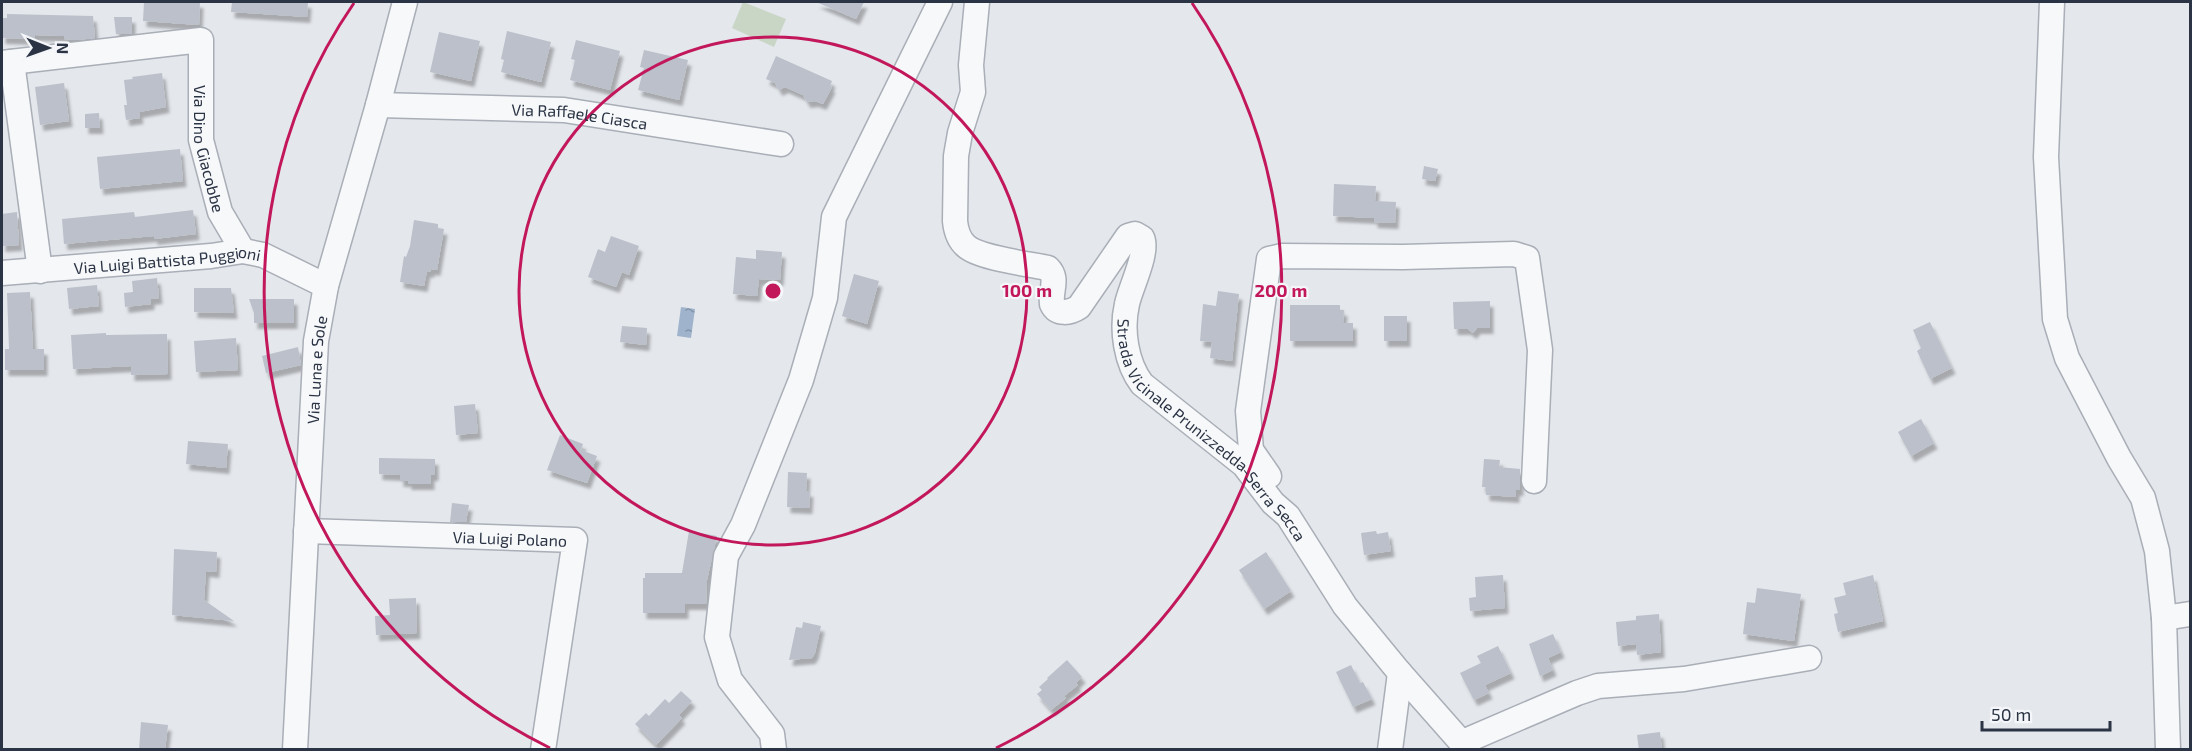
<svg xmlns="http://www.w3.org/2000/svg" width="2192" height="751" font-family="'Exo 2',sans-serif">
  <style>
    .garden { fill: #c9d6c5 }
    .water { fill: url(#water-ripples) }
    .building { fill: #bbc0ca; filter: url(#shadow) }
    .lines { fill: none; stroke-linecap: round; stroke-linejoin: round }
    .minor-casing { stroke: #a9aeb7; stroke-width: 27 }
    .minor { stroke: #f7f8fa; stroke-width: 24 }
    .ring { fill: none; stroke: #c2185b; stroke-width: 3 }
    .labels { text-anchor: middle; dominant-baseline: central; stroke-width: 4.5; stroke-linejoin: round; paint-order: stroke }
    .street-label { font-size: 16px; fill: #2b3445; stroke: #f4f6f9 }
    .centre { fill: #c2185b; stroke: #f4f6f9; stroke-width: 3 }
    .ring-label { font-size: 18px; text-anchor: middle; font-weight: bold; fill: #c2185b; stroke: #f4f6f9; stroke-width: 4.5; stroke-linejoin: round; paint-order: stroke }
  </style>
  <defs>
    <pattern id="water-ripples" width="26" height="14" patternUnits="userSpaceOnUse" patternTransform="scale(1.5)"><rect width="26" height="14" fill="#9fb4cc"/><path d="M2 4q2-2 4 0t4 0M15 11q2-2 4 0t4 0" fill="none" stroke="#8293a7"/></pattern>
    <filter id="shadow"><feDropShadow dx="3.5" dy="6" stdDeviation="1.5" flood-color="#0004"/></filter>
  </defs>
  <rect width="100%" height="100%" fill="#e4e7ec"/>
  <path class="garden" d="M743 2 786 19 774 47 732 28Z"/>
  <path class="water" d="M681 307 695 309 691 338 677 336Z"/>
  <path class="building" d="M144 2H200L199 25 143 21Z
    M232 2H308L307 17 231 12Z
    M816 2H864L856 19Z
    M7 14 93 16 95 38 78 40 64 39V36L35 35V39L2 38V18H7Z
    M114 17H132V34H116Z
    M507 31 551 42 541 82 501 72 504 60 501 59Z
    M439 32 480 41 471 81 430 72Z
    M576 40 620 51 610 90 570 80 575 60 571 59Z
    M644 50 688 60 679 100 638 90 644 68 640 67Z
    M776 56 832 81 830 86 832 87 823 104 815 101 807 102 803 95 785 87 779 90 775 83 766 79Z
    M162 73 166 107 139 112 140 118 126 120 124 105H127L124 80 133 79 132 77Z
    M64 83 69 121 40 125 35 87Z
    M99 113 100 128H85V114Z
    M180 149 183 181 100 189 97 157Z
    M1424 166 1438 169 1435 181 1422 179Z
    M1334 184 1376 186 1375 201 1396 202 1395 223 1374 222V218L1333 216Z
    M193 210 196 234 154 239V236L64 244 62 219 134 212 135 217Z
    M17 212 19 245 2 246V214Z
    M414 220 438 224V228L444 229 437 270 431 269V272L427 271 424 286 400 282 404 256 406 257 410 246Z
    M611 236 639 246 629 275 622 272 616 287 588 277 598 249 605 252Z
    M756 250 782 252 780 280 759 279 757 296 733 294 736 257 756 259Z
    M854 274 879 281 867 324 842 316Z
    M157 278 159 298 151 299V304L125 307 124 293 133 292 132 281Z
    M97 285 99 306 69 309 67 288Z
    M194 288H231L234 313 194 312Z
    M1218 291 1239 294 1232 361 1210 358 1212 342 1200 341 1203 304 1216 306Z
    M30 292 33 349H44V370H5V349H9L7 293Z
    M249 299H294V323H254V313Z
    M1490 301V328H1477L1473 333 1468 329H1454L1453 302Z
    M1290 305H1340V310H1344L1343 323H1353V341H1290Z
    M1384 316H1407V341H1384Z
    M1930 322 1952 368 1930 379 1917 351 1921 348 1913 330Z
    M622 326 647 328 646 345 620 342Z
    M106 333V335L167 334 168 374 131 375V366L73 369 71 335Z
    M236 338 238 370 196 372 194 341Z
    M298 347 301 365 266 373 262 356Z
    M475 404 478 433 456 435 454 406Z
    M1921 419 1934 443 1911 456 1898 432Z
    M560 435 583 444 581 450 597 456 587 483 547 470Z
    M188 441 228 444 226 468 186 464Z
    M379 458 435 459V475H431V484H408V481H400V475L379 474Z
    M1484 459 1500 460 1499 467 1520 469V490H1516V497L1486 495V487H1482Z
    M788 472 807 473 806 491H810L809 508 787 507Z
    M452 503 469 505 466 522H450Z
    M689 531 717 536 707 580 706 604H685V613H643V578H645V573H682Z
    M1376 531 1377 534 1388 532 1391 551 1364 555 1361 533Z
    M174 549 217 552 216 572 206 571 204 600 234 621 172 615Z
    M1266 552 1291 591 1264 609 1239 570Z
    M1503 575 1505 608 1470 611 1469 598 1476 597 1475 577Z
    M1873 575 1883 621 1838 632 1834 614 1838 613 1834 598 1846 595 1843 583Z
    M1757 588 1801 594 1794 641 1743 634 1747 602 1755 603Z
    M416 598 417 633 376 635 375 616 390 615 389 599Z
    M1659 614 1661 652 1637 655 1636 644 1618 646 1616 622 1636 620V616Z
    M803 622 821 626 815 653 812 658 789 660 796 627 802 628Z
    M1553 634 1561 652 1548 658 1553 670 1540 676 1529 644Z
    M1498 646 1511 673 1485 685 1489 693 1474 700 1460 673 1481 663 1477 656Z
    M1067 660 1082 677 1076 683 1078 685 1064 696 1066 698 1051 710 1037 694 1042 690 1039 687 1048 679 1047 678Z
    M1351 665 1360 683 1363 682 1372 699 1353 707 1336 672Z
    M681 691 692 701 679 715 682 718 656 745 635 724 646 713 649 716 665 699 669 703Z
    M141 722 168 725 165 750H139Z
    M1660 732 1662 750H1639L1637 735Z"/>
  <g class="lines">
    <defs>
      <g id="minor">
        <path id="s1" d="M977 2 971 65 973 92 960 133 956 156 955 221C956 231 959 240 966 246 979 258 1029 264 1048 268 1059 279 1050 290 1052 304 1057 315 1070 313 1079 307L1128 236 1135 234 1142 238C1149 251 1130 289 1127 304 1121 330 1126 363 1142 384L1244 465 1273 503 1288 516 1345 606 1400 673 1468 750"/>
        <path d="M2052 2 2046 157 2055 319 2067 358 2119 458 2143 498 2157 551 2164 618 2168 750"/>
        <path d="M12 62 40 271"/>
        <path id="s2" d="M2 63 201 40V140L220 212 243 251"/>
        <path id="s3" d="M378 105 564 110 781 144"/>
        <path id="s4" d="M2 273 211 256 243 251 263 255 326 286"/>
        <path d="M1269 476 1251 450 1248 411 1269 259 1282 256 1403 257 1514 254 1527 258 1540 350 1534 481"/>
        <path id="s5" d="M306 531 575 540 543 750"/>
        <path d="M2164 618 2190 614"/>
        <path d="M1463 742 1577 693 1598 686 1684 679 1809 658"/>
        <path id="s6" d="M295 750 316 341 326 286 378 105 405 2"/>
        <path d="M774 750 772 734 730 680 717 637 726 556 743 525 801 380 825 298 834 217 940 2"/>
        <path d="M1390 750 1400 673"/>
      </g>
    </defs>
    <use href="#minor" class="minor-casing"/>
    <use href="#minor" class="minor"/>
  </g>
  <g class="ring">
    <circle cx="773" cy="291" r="254"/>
    <path d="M550 748A508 508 0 0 1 354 3M1192 3A508 508 0 0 1 996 748"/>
  </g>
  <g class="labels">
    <g class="street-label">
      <text stroke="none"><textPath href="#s3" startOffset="202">Via Raffaele Ciasca</textPath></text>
      <text stroke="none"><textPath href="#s2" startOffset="310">Via Dino Giacobbe</textPath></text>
      <text stroke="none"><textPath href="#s4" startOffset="166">Via Luigi Battista Puggioni</textPath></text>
      <text stroke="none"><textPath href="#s6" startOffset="381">Via Luna e Sole</textPath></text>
      <text stroke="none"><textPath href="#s1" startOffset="736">Strada Vicinale Prunizzedda-Serra Secca</textPath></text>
      <text stroke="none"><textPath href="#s5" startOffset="204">Via Luigi Polano</textPath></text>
    </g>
  </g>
  <circle cx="773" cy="291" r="9" class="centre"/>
  <g class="ring-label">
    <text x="1027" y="297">100 m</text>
    <text x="1281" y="297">200 m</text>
  </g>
  <rect width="2192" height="751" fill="none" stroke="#2b3445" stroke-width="6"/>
  <g transform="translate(48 48) rotate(91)" stroke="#f4f6f9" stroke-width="4.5" paint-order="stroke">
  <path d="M0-4.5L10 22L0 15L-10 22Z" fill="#2b3445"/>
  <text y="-9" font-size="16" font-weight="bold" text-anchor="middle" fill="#2b3445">N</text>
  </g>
  <path d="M1982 721v9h128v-9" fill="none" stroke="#2b3445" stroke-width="3"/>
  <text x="1991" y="721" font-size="18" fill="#2b3445" stroke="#f4f6f9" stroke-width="4.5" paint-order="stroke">50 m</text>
</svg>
